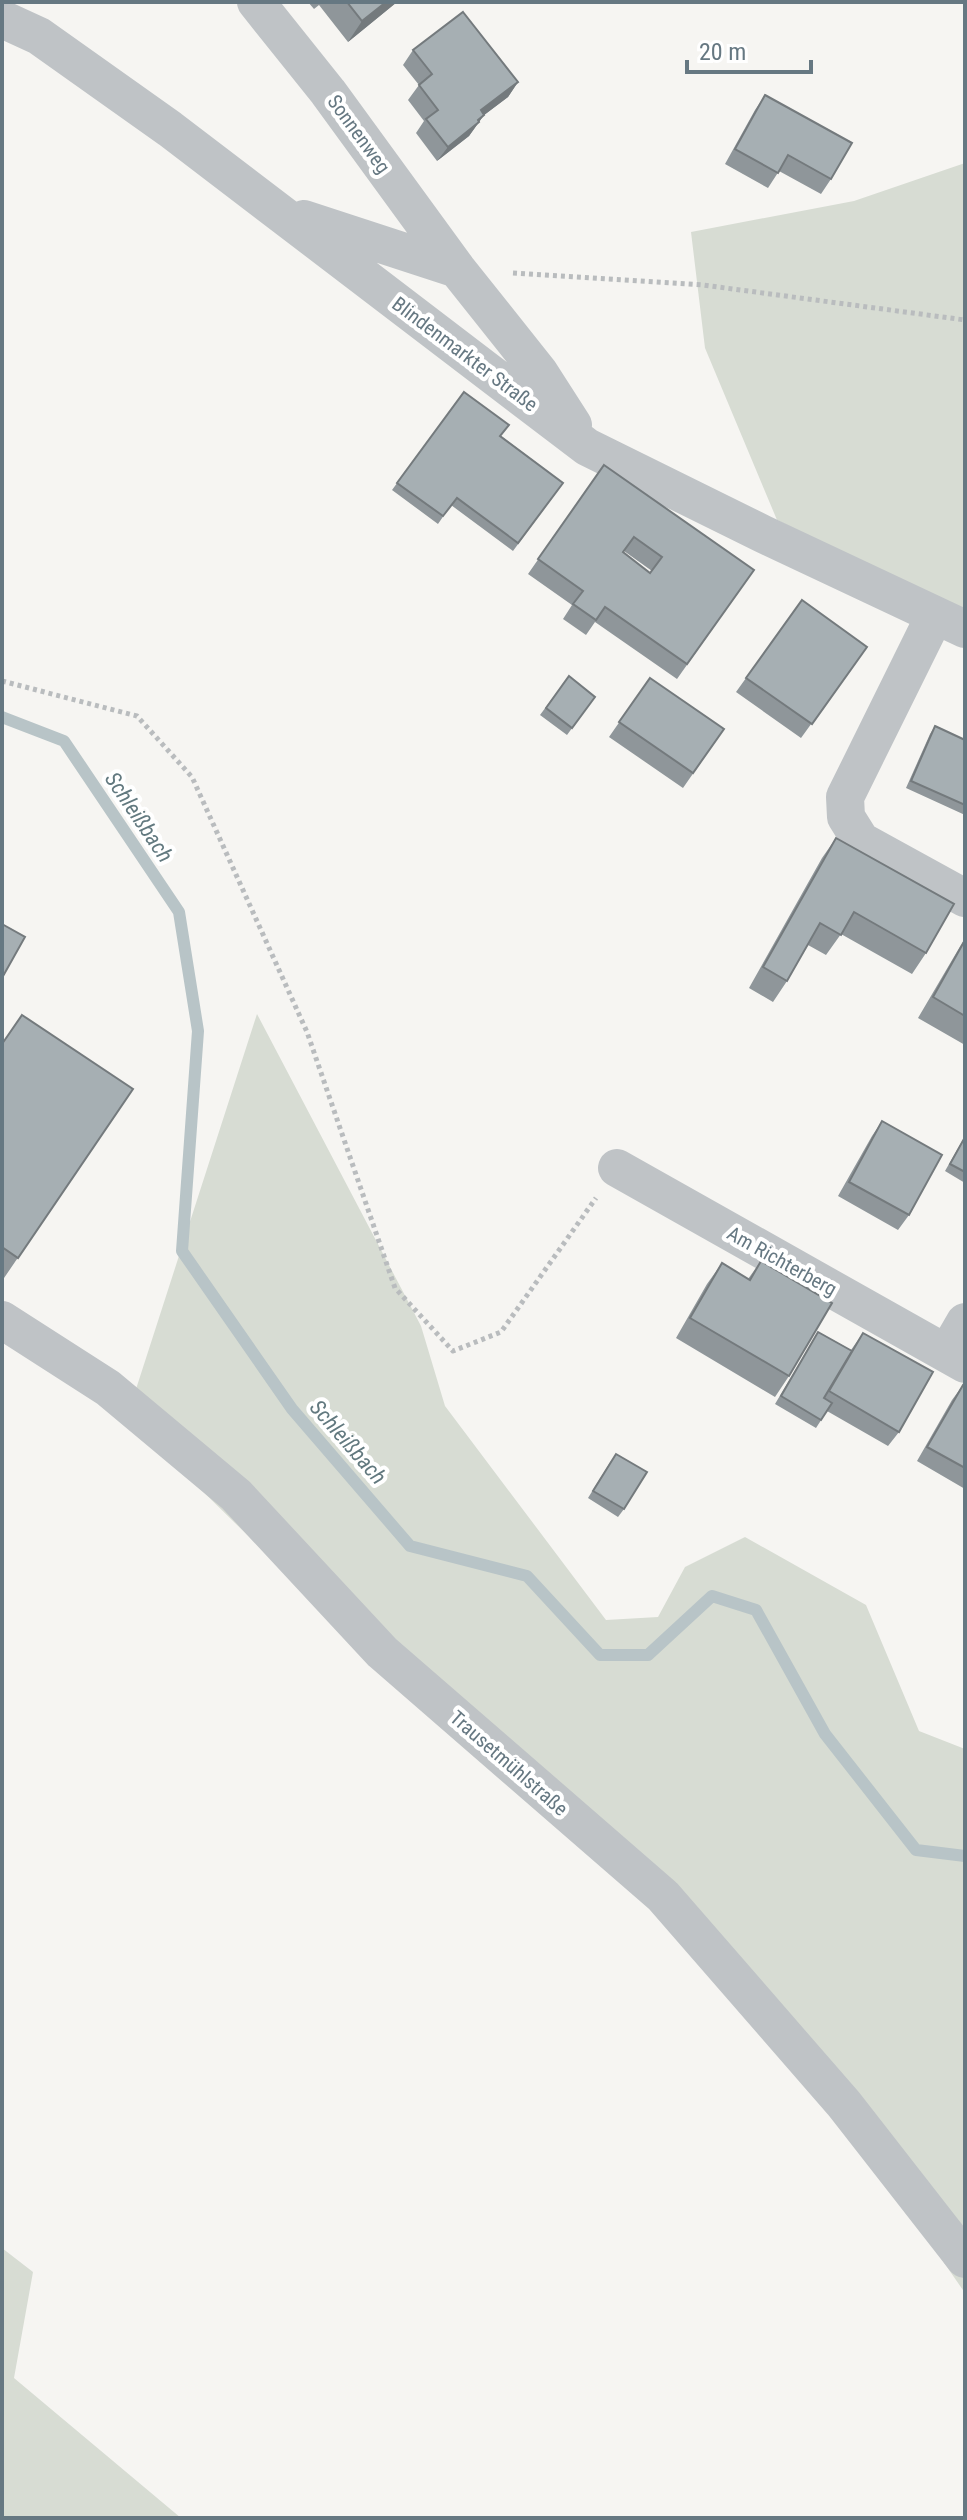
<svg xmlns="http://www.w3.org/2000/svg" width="967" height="2520" font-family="'Roboto Condensed',sans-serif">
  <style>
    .green { fill: #d7dcd3 }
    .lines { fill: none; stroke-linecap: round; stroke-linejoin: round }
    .stream { stroke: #b8c4c7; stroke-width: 12 }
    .path { stroke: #b9bcbe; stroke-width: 5; stroke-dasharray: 4 4; stroke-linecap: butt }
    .minor { stroke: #bfc3c6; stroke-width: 38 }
    .wall { fill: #8f969a; fill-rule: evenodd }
    .shaded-wall { fill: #747a7d }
    .building { fill: #a6afb3; stroke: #747a7d; stroke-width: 2; fill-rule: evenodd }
    .labels { text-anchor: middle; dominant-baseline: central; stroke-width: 8; stroke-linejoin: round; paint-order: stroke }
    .street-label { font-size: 20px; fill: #667882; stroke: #fff }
    .water-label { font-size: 22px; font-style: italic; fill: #62797f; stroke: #fff }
  </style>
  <rect width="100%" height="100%" fill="#f6f5f2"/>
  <path class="green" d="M965 163V614L777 520 705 348 691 232 854 201Z
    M257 1014 421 1326 445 1406 606 1620 658 1617 685 1567 745 1537 866 1605 919 1731 965 1749V2293L902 2202 652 1898 397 1682 127 1417Z
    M2 2248 33 2272 14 2378 181 2518H2Z"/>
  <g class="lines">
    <path class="stream" d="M2 717 64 741 179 912 198 1031 182 1251 292 1409 410 1546 527 1576 600 1655H648L712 1596 756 1610 825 1734 916 1850 965 1856"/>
    <path class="path" d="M513 273 703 285 965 320
      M2 681 137 716 192 777 307 1032 395 1288 453 1351 501 1332 596 1198"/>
    <path class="minor" d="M256 2 328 92 457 269 539 372 573 425
      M2 19 39 36 170 129 587 447 763 534 965 629
      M304 219 457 269
      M935 615 845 797 846 817 861 841 965 898
      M617 1168 965 1364
      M2 1320 108 1388 236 1495 382 1652 663 1896 844 2104 965 2259
      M947 1353 965 1322"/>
  </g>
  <path class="wall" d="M308 2H397L348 42 319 5 314 9Z
    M413 50 518 82 508 97 484 115 469 136 437 161 416 133 424 121 408 100 419 85 403 65Z
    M765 95 831 179 821 194 779 171 768 188 725 164 755 110Z
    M464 392 501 436 563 483 513 551 451 505 438 524 392 490Z
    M604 465 754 570 677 679 595 622 586 635 563 619 572 605 528 574ZM624 551 652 571 650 573 623 553Z
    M802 600 867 647 801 738 736 692Z
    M569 676 595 697 567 735 540 715Z
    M650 678 724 729 683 788 609 737Z
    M935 726 965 740V815L906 788 930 734Z
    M836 838 926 953 912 974 841 934 826 955 808 945 787 981 773 1002 749 988 822 858Z
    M965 938V1045L918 1018Z
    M2 1043 133 1089 2 1281Z
    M882 1121 909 1215 898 1230 838 1196 872 1136Z
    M965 1136V1183L945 1171Z
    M761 1261 789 1376 775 1397 676 1338 707 1284 722 1263 748 1279Z
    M818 1332 851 1350 863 1333 899 1432 888 1446 827 1411 816 1428 775 1404Z
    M963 1385 965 1386V1489L917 1461 952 1400Z
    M611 1461 624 1509 618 1517 588 1498Z"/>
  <path class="shaded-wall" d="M386 2H397L348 42 362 21Z
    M518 82 508 97 471 125 481 110Z
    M484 115 469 136 437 161 448 147Z"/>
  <path class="building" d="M347 2H386L362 21Z
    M463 12 518 82 481 110 484 115 478 120 479 122 448 147 426 119 438 110 419 85 432 74 413 50Z
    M765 95 852 143 831 179 788 155 778 173 735 149Z
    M464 392 509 425 500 436 563 483 518 543 457 498 443 516 397 483Z
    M604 465 754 570 687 664 605 607 596 620 573 604 583 591 538 559ZM634 537 662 557 650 573 623 552Z
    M802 600 867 647 812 724 746 678Z
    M569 676 595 697 572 728 546 708Z
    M650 678 724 729 693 773 619 722Z
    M935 726 965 740V805L911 781Z
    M836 838 954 904 926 953 854 912 841 935 820 923 787 981 763 967Z
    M2 924 25 937 2 978Z
    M965 940V1016L933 997Z
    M22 1015 133 1089 18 1258 2 1247V1044Z
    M882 1121 942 1155 909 1215 849 1182Z
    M965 1137V1172L950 1164Z
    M761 1261 832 1303 789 1376 690 1318 722 1263 750 1280Z
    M818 1332 852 1351 824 1398 832 1403 821 1420 781 1396Z
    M863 1333 933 1372 899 1432 829 1391Z
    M963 1385 965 1386V1468L927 1447Z
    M616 1454 647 1472 624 1509 593 1491Z"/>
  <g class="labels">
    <g class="street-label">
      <text transform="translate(359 134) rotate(54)">Sonnenweg</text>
      <text transform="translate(465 354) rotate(37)">Blindenmarkter Straße</text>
      <text transform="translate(782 1261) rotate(29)">Am Richterberg</text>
      <text transform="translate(509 1763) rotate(41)">Trausetmühlstraße</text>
    </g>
    <g class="water-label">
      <text transform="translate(139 817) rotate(56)">Schleißbach</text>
      <text transform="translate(348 1442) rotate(49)">Schleißbach</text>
    </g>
  </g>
  <rect width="967" height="2520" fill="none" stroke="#667882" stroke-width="8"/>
  <path d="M687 60v12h124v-12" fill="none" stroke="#667882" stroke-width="4"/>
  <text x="699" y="60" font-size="24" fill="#667882" stroke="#ffffff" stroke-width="6" paint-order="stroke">20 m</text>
</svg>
